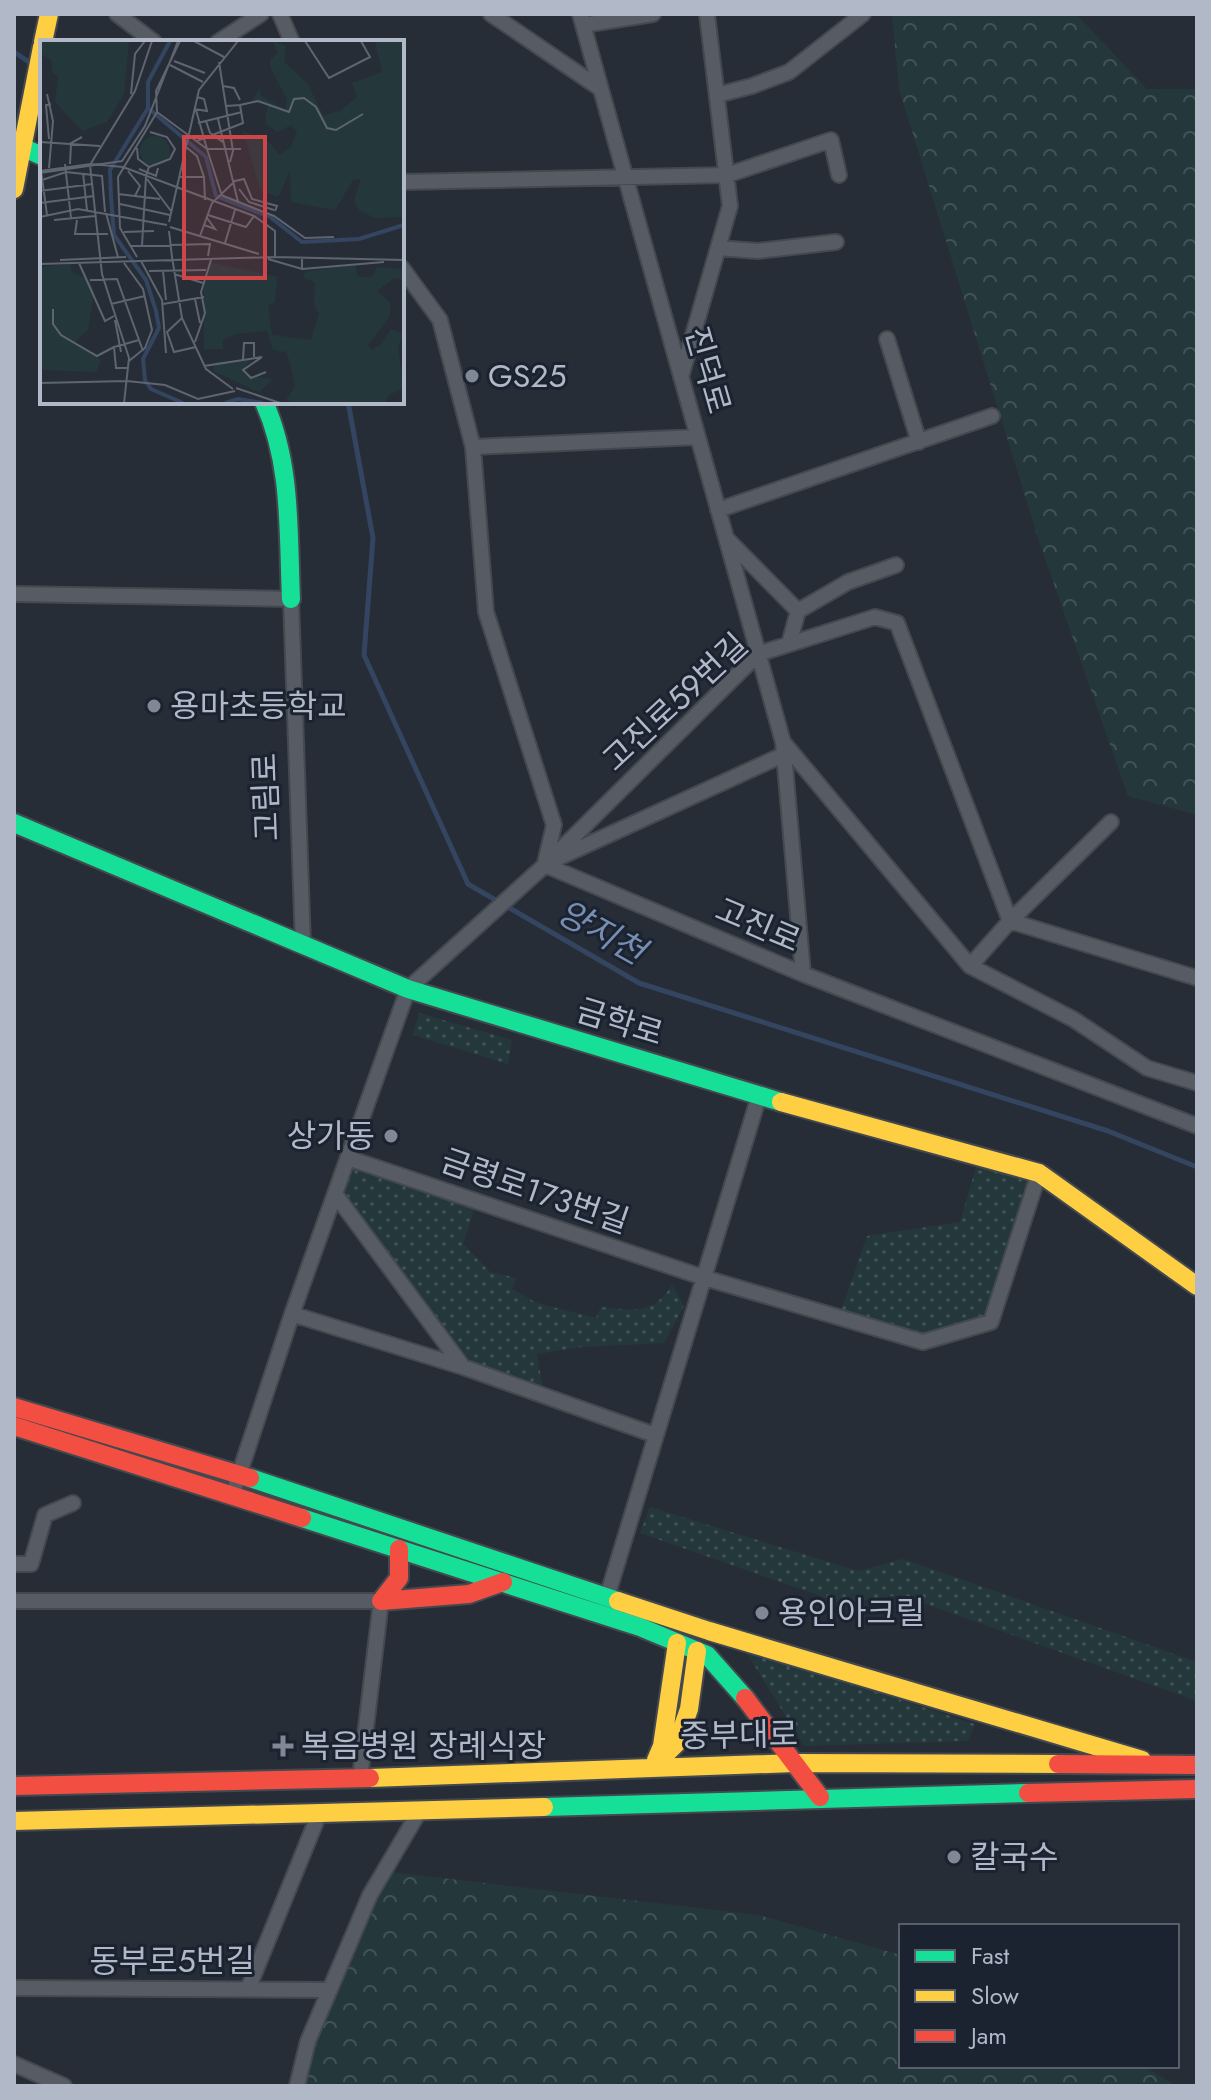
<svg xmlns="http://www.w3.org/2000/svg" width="1211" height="2100" font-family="Jost,'Noto Sans KR',sans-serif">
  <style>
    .forest { fill: url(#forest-crowns) }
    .park { fill: url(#park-dots) }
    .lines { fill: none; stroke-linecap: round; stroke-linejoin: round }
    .stream { stroke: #334560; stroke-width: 5 }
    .street-casing { stroke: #44484f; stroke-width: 18 }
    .fast-casing { stroke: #44484f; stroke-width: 22 }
    .slow-casing { stroke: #44484f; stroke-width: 22 }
    .jam-casing { stroke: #44484f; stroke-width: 22 }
    .street { stroke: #575c64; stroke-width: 14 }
    .fast { stroke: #16e098; stroke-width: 18 }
    .slow { stroke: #ffcf43; stroke-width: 18 }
    .jam { stroke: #f24e42; stroke-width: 18 }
    .poi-dot { fill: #818895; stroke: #1b2331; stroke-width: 3 }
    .labels { text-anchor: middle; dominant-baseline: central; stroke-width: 6; stroke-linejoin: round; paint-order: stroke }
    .street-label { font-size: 32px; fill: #b1b9c8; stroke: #1b2331 }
    .poi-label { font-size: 32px; fill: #b1b9c8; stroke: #1b2331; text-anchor: start }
    .water-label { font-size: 34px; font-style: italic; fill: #778eb2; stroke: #1b2331 }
    .inset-river { fill: none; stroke: #334560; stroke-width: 4 }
    .inset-road { fill: none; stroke: #5e6570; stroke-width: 2 }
    .view { fill: #cf4548; fill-opacity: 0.15; stroke: #cf4548; stroke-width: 4 }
    .inset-edge { fill: none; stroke: #b1b9c8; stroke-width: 4 }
  </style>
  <defs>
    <pattern id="forest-crowns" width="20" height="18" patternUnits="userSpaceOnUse" patternTransform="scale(2)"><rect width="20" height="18" fill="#24383c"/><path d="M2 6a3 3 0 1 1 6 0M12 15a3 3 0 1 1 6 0" fill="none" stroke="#415357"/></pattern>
    <pattern id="park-dots" width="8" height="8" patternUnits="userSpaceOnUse" patternTransform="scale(2)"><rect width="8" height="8" fill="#24383c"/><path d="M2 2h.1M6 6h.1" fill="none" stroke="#415357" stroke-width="1.8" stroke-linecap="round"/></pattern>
  </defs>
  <rect width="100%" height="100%" fill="#272d36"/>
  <path class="forest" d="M892 14H1072L1080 18 1147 89H1197V815L1128 796 1039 541 899 89Z
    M382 1871 758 1915 901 1955V2066H1144L1176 2086H299L330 1990Z"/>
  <path class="park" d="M419 1013 512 1040 508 1064 413 1035Z
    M979 1157 1039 1173 991 1322 923 1342 839 1317 867 1236 960 1222Z
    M348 1158 477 1201 463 1244 490 1272 516 1278 512 1289 537 1303 596 1318 601 1307C633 1310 652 1316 672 1285L684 1306 664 1343 580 1347 537 1354 544 1396 463 1367 335 1194Z
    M650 1507 858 1571 903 1559 1197 1662V1701L901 1595 841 1603 640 1533Z
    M745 1650 975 1724 968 1741 804 1746Z"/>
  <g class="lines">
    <path class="stream" d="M14 52 35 66
      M348 402 373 538 364 655 468 884 639 983 1108 1131 1197 1167"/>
    <defs>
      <path id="street" d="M117 14 154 42
        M280 14 292 42
        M491 14 601 89
        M580 14 783 742 803 974
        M583 25 653 14
        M218 42 261 14
        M717 95 752 86 789 72 863 14
        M402 182 727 175 831 140 839 175
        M718 248 758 251 836 242
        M402 268 440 320 473 447 486 612 554 825 545 863
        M887 339 919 442
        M681 377 730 206 707 14
        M473 447 698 437
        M718 510 992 416
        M727 539 798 611 789 644
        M14 594 291 599 303 945
        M798 611 848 582 896 565
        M783 742 970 966 1073 1019 1147 1068 1197 1083
        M556 859 785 754
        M545 865 803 974 1197 1126
        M970 966 1010 921 1111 822
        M348 1158 705 1278 923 1342 991 1322 1039 1173
        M292 1314 463 1367 335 1194
        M463 1367 655 1435
        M236 1484 292 1314 408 989 545 865 758 654 875 617 897 623 1010 921 1197 978
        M14 1564H31L45 1515 73 1503
        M607 1597 759 1096
        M14 1601H381L360 1778
        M14 1988 330 1990
        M248 1989 319 1814
        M14 2064 64 2086
        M297 2086 308 2041 370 1895 419 1812"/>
      <path id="fast" d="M24 148 42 156
        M264 402C292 464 288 532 291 599
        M14 823 408 989 781 1102
        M250 1478 618 1601
        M302 1518 640 1627 707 1655 745 1698
        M544 1807 1028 1793"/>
      <path id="slow" d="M43 42 49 14
        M14 189 42 47
        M781 1102 1039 1173 1197 1286
        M618 1601 709 1631 1142 1760
        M656 1760 662 1746 677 1643
        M653 1767 677 1743 689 1709 697 1651
        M370 1778 795 1763 1058 1764
        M14 1821 544 1807"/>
      <path id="jam" d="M14 1407 250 1478
        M14 1426 302 1518
        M399 1549V1578L381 1601 469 1594 503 1582
        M745 1698 820 1797
        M1058 1764 1197 1765
        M14 1786 370 1778
        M1028 1793 1197 1789"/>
    </defs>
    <use href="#street" class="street-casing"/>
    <use href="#fast" class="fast-casing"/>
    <use href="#slow" class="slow-casing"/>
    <use href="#jam" class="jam-casing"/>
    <use href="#street" class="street"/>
    <use href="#fast" class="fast"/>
    <use href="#slow" class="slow"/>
    <use href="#jam" class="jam"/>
  </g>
  <g class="poi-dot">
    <circle cx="472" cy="376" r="8"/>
    <circle cx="154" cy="706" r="8"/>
    <circle cx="391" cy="1136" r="8"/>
    <circle cx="762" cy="1613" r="8"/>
    <path d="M279 1734h8v8h8v8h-8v8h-8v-8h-8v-8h8z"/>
    <circle cx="954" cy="1857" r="8"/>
  </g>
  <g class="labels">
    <g class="street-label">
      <text transform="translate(708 370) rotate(74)">진덕로</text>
      <text transform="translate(675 702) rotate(-43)">고진로59번길</text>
      <text transform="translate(266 797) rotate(-92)">고림로</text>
      <text transform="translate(758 925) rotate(23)">고진로</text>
      <text transform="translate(620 1022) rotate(17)">금학로</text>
      <text transform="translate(535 1191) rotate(19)">금령로173번길</text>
      <text transform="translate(739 1735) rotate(-1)">중부대로</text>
      <text x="172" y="1961">동부로5번길</text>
    </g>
    <g class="poi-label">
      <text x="488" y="376">GS25</text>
      <text x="170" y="706">용마초등학교</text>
      <text x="375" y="1136" text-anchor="end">상가동</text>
      <text x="778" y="1613">용인아크릴</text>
      <text x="301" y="1746">복음병원 장례식장</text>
      <text x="970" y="1857">칼국수</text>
    </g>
    <g class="water-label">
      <text transform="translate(601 932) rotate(29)">양지천</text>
    </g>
  </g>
  <g transform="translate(40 40)">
    <rect width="364" height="364" fill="#272d36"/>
    <path d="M0 1H89L84 54 67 82 42 91 15 62 18 36 13 34 11 20 0 13ZM232 1 246 6 244 22 267 43 283 75 300 71 317 57 312 43 342 32 335 1H364V177L335 178 319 170 314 161 321 139 313 140 295 170 251 162 250 131 238 157 220 150 203 91 230 103 239 115 251 107 257 92 251 85 237 92 225 83 228 64 211 62 219 49 222 57 245 69 247 59 231 29 230 20 238 13ZM170 222 237 237 235 262 228 266 232 295 271 300 279 274 274 265 275 242 263 238 265 232 315 224 318 237H332L337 227 364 229V240L354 238 337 251 350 263V276L328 305 332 310 341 304 351 289 363 294 358 308 364 348 349 355 345 363H255L246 360 255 347 250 322 246 312 233 310 227 291 196 294 183 300V309H164V238ZM30 224 32 232 50 240 54 252 48 290 35 302 61 320 56 332 0 330V227ZM211 320 202 330 205 335 233 339 219 352 173 331 175 322Z" fill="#24383c"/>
    <path d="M100 111a15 15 0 1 1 30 0a15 15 0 1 1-30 0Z" fill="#24383c"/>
    <path class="inset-river" d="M130 1 108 42V68L70 130 71 157 74 195 106 240 116 271 119 288 103 319 105 340 111 349 143 363M108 68 166 117 176 156 230 177 262 202 319 199 364 185M185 363 198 359 223 363"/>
    <path class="inset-road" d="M154 1 184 17M265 1 289 38 330 17 321 1M179 22 193 111 190 122M139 23 134 21 165 33M130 25 163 42M183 46 194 48 200 60M7 54 13 81 9 128M91 54 95 14 105 1M200 65 218 61 249 72 254 59 264 58 276 67 287 88 296 90 323 74M154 69 167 71 164 59 157 57M156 70 167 109H201M117 72 167 109 181 153M178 79 198 162M166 81 170 93 184 103M158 83 202 72M9 99 6 65 11 64M157 101 203 83 200 65 186 66M0 102 60 106M146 107 157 116 164 137M97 108 98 119 109 127M25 124 31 178M30 124 31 103 42 97M51 124 83 127 214 176 235 191V217M99 129 116 136 118 128M1 130 7 175M0 131 51 124M88 131 100 146 95 156M0 133 82 121 105 86 138 1M43 133 47 170M139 137H164L165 160M107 139 131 171M2 140 26 132 62 136 65 172M199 149 209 162 234 170M0 151 52 144M78 154 120 159M181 155 234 176 265 198 294 197M0 163 54 156M80 164 130 175M66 173 78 217M168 175 206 187 214 176M0 177 38 169 127 185M14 180 55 176M37 180 35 194H68M129 182 159 50 198 1M164 185 175 189 167 178M130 187 219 214M129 191 132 217M84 192 114 191M160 196 172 163 195 141 204 139 212 159 237 166 235 171M185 203 195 170M91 206 170 204 168 216M102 206 106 136 109 127 130 119 135 109 127 97 110 92M97 217 80 188 78 137 117 72 116 51 140 1M132 217 142 278 166 329 193 349M228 219 262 229V219M20 220 86 217M101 221 122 260 126 313M39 223 65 281 74 276M84 223 103 249 112 290 105 308 89 321M0 224 235 217 364 220M262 229 344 222M109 231 166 230M123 231 126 260M134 234 163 243M50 240 77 239 103 311M155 259 160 283M71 264 105 256M123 264 164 257M13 269V284L21 295 57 316 74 307M142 278 127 292 134 312 156 307M75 280 81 312M155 302 165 273 161 252 171 220M203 320 204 303H214V317M164 326 222 317 203 330 211 338 226 332M88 328H76L74 307 99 300M87 341 125 345 158 359 195 351M0 343 87 341M196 348 240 363M84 363 89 318 62 234 50 125 95 51 112 1"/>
    <path class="view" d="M144 97H225V238H144Z"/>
    <rect width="364" height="364" class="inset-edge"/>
  </g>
  <rect width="1211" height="2100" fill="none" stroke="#b1b9c8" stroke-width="32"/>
  <rect x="899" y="1924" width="280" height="144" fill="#1b2331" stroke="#575f6d" stroke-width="2"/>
  <rect x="915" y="1950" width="40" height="12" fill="#16e098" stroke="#575f6d" stroke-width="2"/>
  <text x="971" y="1964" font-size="24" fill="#b1b9c8">Fast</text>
  <rect x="915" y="1990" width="40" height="12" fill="#ffcf43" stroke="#575f6d" stroke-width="2"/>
  <text x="971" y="2004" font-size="24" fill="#b1b9c8">Slow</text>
  <rect x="915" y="2030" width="40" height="12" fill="#f24e42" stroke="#575f6d" stroke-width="2"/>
  <text x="971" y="2044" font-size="24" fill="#b1b9c8">Jam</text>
</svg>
